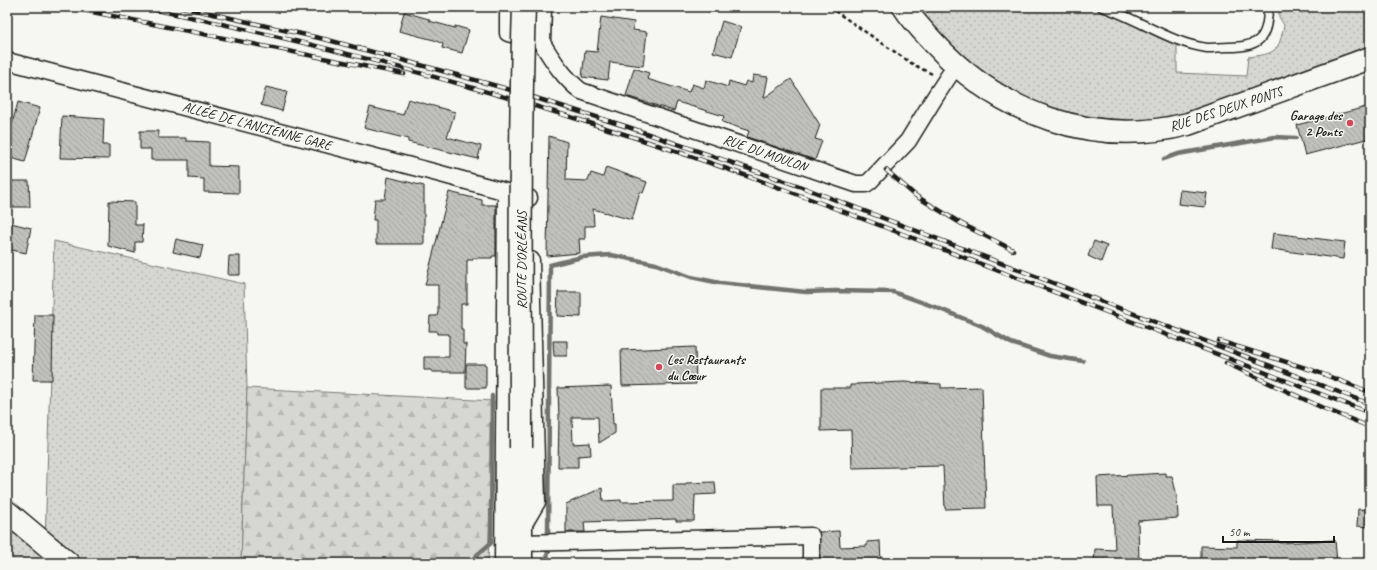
<svg xmlns="http://www.w3.org/2000/svg" width="1377" height="570" font-family="Caveat,sans-serif">
  <style>
    .grass { fill: url(#grass-dots); stroke: #797977 }
    .forest { fill: url(#forest-firs); stroke: #797977 }
    .lines { fill: none; stroke-linecap: round; stroke-linejoin: round }
    .stream { stroke: #727271; stroke-width: 4.5 }
    .building { fill: url(#building-back-hatch); stroke: #1c1c1c }
    .service-casing { stroke: #1c1c1c; stroke-width: 11 }
    .minor-casing { stroke: #1c1c1c; stroke-width: 19 }
    .secondary-casing { stroke: #1c1c1c; stroke-width: 25 }
    .primary-casing { stroke: #1c1c1c; stroke-width: 25 }
    .path { stroke: #1c1c1c; stroke-width: 2.5; stroke-dasharray: 4 3; stroke-linecap: butt }
    .service { stroke: #f6f6f2; stroke-width: 8 }
    .minor { stroke: #f6f6f2; stroke-width: 16 }
    .secondary { stroke: #f6f6f2; stroke-width: 22 }
    .primary { stroke: #f6f6f2; stroke-width: 22 }
    .rail-casing { stroke: #1c1c1c; stroke-width: 4.5 }
    .rail { stroke: #f6f6f2; stroke-width: 3; stroke-dasharray: 9; stroke-linecap: butt }
    .primary-bridge-casing { stroke: #1c1c1c; stroke-width: 25; stroke-linecap: butt }
    .primary-bridge { stroke: #f6f6f2; stroke-width: 22 }
    .poi-dot { fill: #d1495b; stroke: #f6f6f2; stroke-width: 1.5 }
    .labels { text-anchor: middle; dominant-baseline: central; stroke-width: 3; stroke-linejoin: round; paint-order: stroke }
    .street-label { font-size: 14px; fill: #1c1c1c; stroke: #f6f6f2 }
    .poi-label { font-size: 14px; font-weight: bold; fill: #1c1c1c; stroke: #f6f6f2; text-anchor: end }
  </style>
  <defs>
    <pattern id="grass-dots" width="8" height="8" patternUnits="userSpaceOnUse"><rect width="8" height="8" fill="#d6d6d2"/><path d="M2 2h.1M6 6h.1" fill="none" stroke="#b7b7b4" stroke-width="1.8" stroke-linecap="round"/></pattern>
    <pattern id="forest-firs" width="22" height="20" patternUnits="userSpaceOnUse"><rect width="22" height="20" fill="#d6d6d2"/><path d="M5 1l3.5 6h-7zM16 11l3.5 6h-7z" fill="#b7b7b4"/></pattern>
    <pattern id="building-back-hatch" width="6" height="6" patternUnits="userSpaceOnUse"><rect width="6" height="6" fill="#c0c0bd"/><path d="M-1 5l2 2M0 0l6 6M5-1l2 2" fill="none" stroke="#a4a4a2"/></pattern>
  </defs>
  <rect width="100%" height="100%" fill="#f6f6f2"/>
  <filter id="ink" filterUnits="userSpaceOnUse"><feTurbulence type="fractalNoise" baseFrequency=".025" numOctaves="2"/><feDisplacementMap in="SourceGraphic" scale="8" xChannelSelector="R" yChannelSelector="G"/><feConvolveMatrix kernelMatrix="1 2 1 2 8 2 1 2 1" color-interpolation-filters="sRGB"/></filter>
  <g filter="url(#ink)">
    <path class="grass" d="M917 7H1091L1127 19 1150 33 1177 45V73L1246 76 1248 57C1275 54 1279 52 1284 25L1279 17V7H1370V47L1178 117 1133 123 1084 118 1056 110 1028 99 1001 85 969 64 928 23Z
      M54 241 244 284 247 388 241 563H7V512L45 544Z"/>
    <path class="forest" d="M247 388 494 401 488 563H241Z"/>
    <g class="lines">
      <path class="stream" d="M1164 159 1178 154 1275 137 1296 138
        M548 536 550 265 582 257 611 255 656 264 691 277 720 283 806 292 835 291 893 292 935 307 982 326 1011 343 1050 356 1083 361
        M473 563 477 555 491 543 492 396
        M547 563 548 546"/>
    </g>
    <path class="building" d="M404 12 429 19V21L455 28V26L469 30 462 53 442 48 443 44 434 40 399 31Z
      M601 17 634 22 633 30 647 32 643 66 610 62 608 80 582 77 585 51 597 52Z
      M722 21 741 27 732 57 713 52Z
      M634 68 649 73 647 79 689 92 692 84 704 88 706 80 728 87 729 81 744 86 746 81 752 83 753 75 768 77 764 98 791 79 820 125 815 139 822 141 815 160 747 137 749 131 722 122 724 116 677 102 674 111 626 96Z
      M266 87 287 92 282 111 261 105Z
      M408 99 455 112 447 137 481 146 478 159 408 142V139L364 128 370 107 403 115Z
      M18 102 40 108 25 162 7 157V142Z
      M1370 106V138L1305 155 1297 125Z
      M62 116 104 119 103 145H109V159L60 158Z
      M140 131H158V138H186V141L209 142V166L239 167V193L204 192V179L189 178V160H151V149H140Z
      M549 136 567 142 566 180 588 181 591 173 603 177 606 167 647 182 643 193 640 192 632 220 593 209 594 226H585V239H579L580 253 547 256Z
      M388 177 424 186V244H376V220H373L375 199H385Z
      M10 181H29L30 207H8V189H10Z
      M1180 190 1207 193 1205 207 1178 204Z
      M449 192 482 200V205H496V256H492V258H473V260H467V304H461V329H463V344H466L465 372H432V370H424V357H449V334H437V331H429L430 316H437L438 312V285H425Z
      M109 201 135 202V225H143L142 242H135V253L108 246Z
      M11 223 31 228 26 253 7 249V238Z
      M1273 233 1345 242 1343 259 1271 249Z
      M176 239 203 245 200 258 173 252Z
      M1094 241 1107 246 1101 262 1088 256Z
      M229 256H240V275H228Z
      M558 292H581V317L557 316Z
      M35 315H53L52 380H33Z
      M553 341H567V356H554Z
      M695 347 696 384 622 386 621 350Z
      M466 364H486V388H466Z
      M904 382 941 384V388L982 387 986 508 945 509 943 466 852 468 851 430 821 431V388H850V385H856V384Z
      M611 386 613 424H615V433L599 443 598 417H572L573 444 590 443 591 455 578 456V467H558L559 418 558 388Z
      M1166 473V476H1172L1177 496 1178 518 1138 521 1139 563H1094L1095 549 1115 550 1113 506H1098L1097 477Z
      M715 482 716 494 695 495 694 521H676V519L584 522 585 532H566V504L602 488 603 501 621 500V502L673 501V485H686V483Z
      M1358 509 1370 510V527L1357 526Z
      M839 531 840 547 867 546V542L880 541 881 563H820L819 532Z
      M1237 540 1279 541V543L1335 540 1337 563H1201V546L1237 547Z"/>
    <g class="lines">
      <defs>
        <path id="service" d="M1102 7C1137 18 1170 43 1207 48 1214 48 1222 47 1229 47 1260 47 1268 38 1268 7"/>
        <path id="minor" d="M508 7V33L533 40
          M542 43C553 61 564 78 581 91L856 184H866L870 181 908 141 935 97 956 65
          M542 43 543 7
          M7 61 437 173 529 198
          M521 529 537 502 531 260
          M521 543 811 536V563
          M503 563 506 192"/>
        <path id="secondary" d="M7 512 68 563"/>
        <path id="primary" d="M904 7C913 21 924 32 935 44 1000 114 1094 148 1188 124L1370 58
          M521 448V563"/>
      </defs>
      <use href="#service" class="service-casing"/>
      <use href="#minor" class="minor-casing"/>
      <use href="#secondary" class="secondary-casing"/>
      <use href="#primary" class="primary-casing"/>
      <path class="path" d="M829 7 914 65 932 74"/>
      <use href="#service" class="service"/>
      <use href="#minor" class="minor"/>
      <use href="#secondary" class="secondary"/>
      <use href="#primary" class="primary"/>
      <defs>
        <path id="rail" d="M67 7 404 74
          M142 7C306 40 468 83 627 135 757 177 884 227 1012 276 1131 321 1251 367 1370 413
          M182 7 328 40 395 58 504 88 628 127 799 186 1370 404
          M886 170 916 196 962 224 1013 250
          M1219 341 1312 370 1370 392
          M1226 363 1323 408 1370 427"/>
      </defs>
      <use href="#rail" class="rail-casing"/>
      <use href="#rail" class="rail"/>
      <defs>
        <path id="primary-bridge" d="M521 448C521 301 519 154 524 7"/>
      </defs>
      <use href="#primary-bridge" class="primary-bridge-casing"/>
      <use href="#primary-bridge" class="primary-bridge"/>
    </g>
  </g>
  <g class="poi-dot">
    <circle cx="1350" cy="123" r="4"/>
    <circle cx="659" cy="367" r="4"/>
  </g>
  <g class="labels">
    <g class="street-label">
      <text transform="translate(1226 109) rotate(-18)">RUE DES DEUX PONTS</text>
      <text transform="translate(257 126) rotate(15)">ALLÉE DE L'ANCIENNE GARE</text>
      <text transform="translate(765 153) rotate(19)">RUE DU MOULON</text>
      <text transform="translate(521 260) rotate(-90)">ROUTE D'ORLÉANS</text>
    </g>
    <g class="poi-label">
      <text x="1342" y="115">Garage des<tspan x="1342" dy="16">2 Ponts</tspan></text>
      <text x="667" y="359" text-anchor="start">Les Restaurants<tspan x="667" dy="16">du Cœur</tspan></text>
    </g>
  </g>
  <rect width="1377" height="570" fill="none" stroke="#f6f6f2" stroke-width="24"/>
  <rect x="12" y="12" width="1353" height="546" fill="none" stroke="#1c1c1c" stroke-width="1.5" filter="url(#ink)"/>
  <path d="M1223 536v6h111v-6" fill="none" stroke="#1c1c1c" stroke-width="2"/>
  <text x="1229" y="536" font-size="12" fill="#1c1c1c" stroke="#f6f6f2" stroke-width="3" paint-order="stroke">50 m</text>
</svg>
